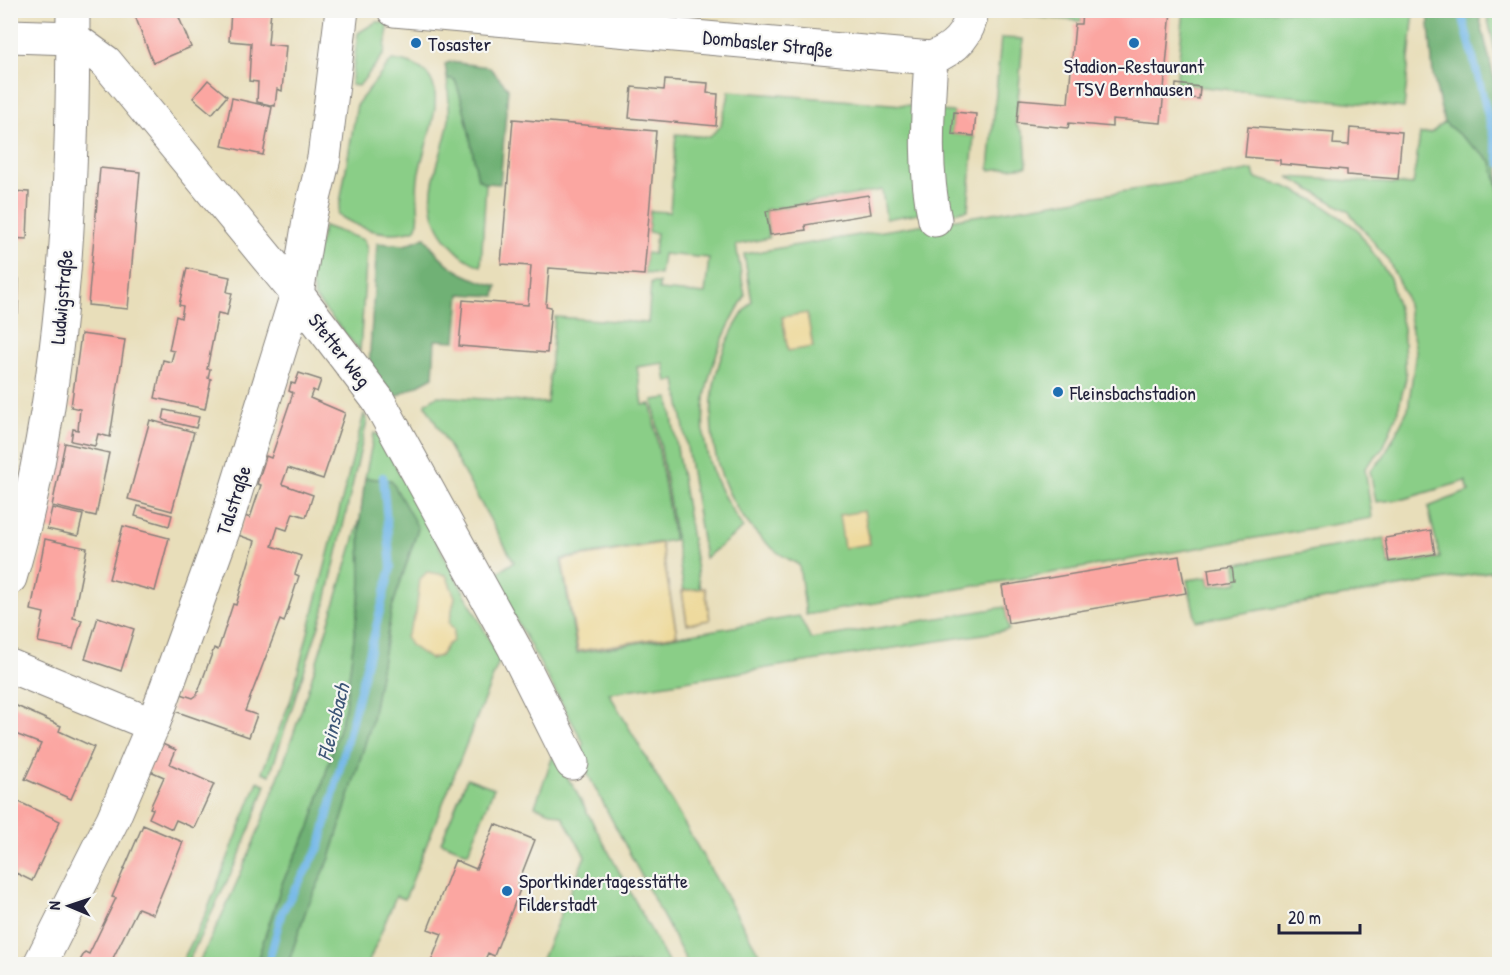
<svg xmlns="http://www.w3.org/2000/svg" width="1510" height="975" font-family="'Patrick Hand',sans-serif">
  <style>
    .green { fill: #8ace87; stroke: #567861; stroke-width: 1.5 }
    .forest { fill: #6fb174; stroke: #486a58; stroke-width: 1.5 }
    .sand { fill: #eeda9e; stroke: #887e6c; stroke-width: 1.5 }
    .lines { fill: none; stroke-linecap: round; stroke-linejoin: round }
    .stream { stroke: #70b6e7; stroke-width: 8 }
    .building { fill: #fba6a1 }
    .minor-casing { stroke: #85807a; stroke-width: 35 }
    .minor { stroke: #fff; stroke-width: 33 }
    .poi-dot { fill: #1f6fb2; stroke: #f6f6f2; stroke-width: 2 }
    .labels { text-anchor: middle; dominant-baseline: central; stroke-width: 4.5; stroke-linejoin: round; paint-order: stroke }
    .poi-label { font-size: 20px; fill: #22223b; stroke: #f6f6f2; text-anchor: start }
    .street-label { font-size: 20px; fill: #22223b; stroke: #f6f6f2 }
    .water-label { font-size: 21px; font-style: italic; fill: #3d5677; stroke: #f6f6f2 }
  </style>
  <rect width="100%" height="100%" fill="#f6f6f2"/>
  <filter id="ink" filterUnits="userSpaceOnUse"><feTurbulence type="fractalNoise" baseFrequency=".0167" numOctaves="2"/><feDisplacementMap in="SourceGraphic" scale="12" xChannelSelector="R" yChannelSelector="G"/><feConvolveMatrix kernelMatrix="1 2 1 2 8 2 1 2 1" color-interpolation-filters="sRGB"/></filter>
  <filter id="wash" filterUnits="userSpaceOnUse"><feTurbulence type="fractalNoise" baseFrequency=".008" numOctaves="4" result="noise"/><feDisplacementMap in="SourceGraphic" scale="24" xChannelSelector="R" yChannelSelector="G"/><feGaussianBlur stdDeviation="1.35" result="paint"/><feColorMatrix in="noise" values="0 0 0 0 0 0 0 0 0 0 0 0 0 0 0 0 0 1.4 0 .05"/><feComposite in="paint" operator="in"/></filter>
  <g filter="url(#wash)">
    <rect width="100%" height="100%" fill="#e8deba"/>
    <path class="green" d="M1023 11H1082L1081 21 1023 16Z
      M1184 11H1414L1404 108 1176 84Z
      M1486 11H1499V68Z
      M376 22H389L384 54 359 86 351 85 358 33Z
      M1001 38 1023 39 1016 124 1025 137 1027 166 989 170Z
      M392 60C467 67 423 137 418 179 415 195 422 216 416 229 388 239 362 230 338 215L357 104Z
      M447 78 455 80C467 112 471 145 478 179L486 183 481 266C468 262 460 255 451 245 412 203 442 167 449 119 450 106 448 91 447 78Z
      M729 91 915 106 920 213 886 219 882 190 765 210 769 238 736 245 745 296C718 342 694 398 707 453 713 481 728 504 743 528L705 558 676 380 667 382 664 363 637 367 643 405 651 404 674 540 561 559 577 653 799 616 811 639 1005 607 1009 630 609 693 765 964H688L582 763 583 742 492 576 514 562 425 404 437 396 547 403 555 317 648 323 651 283H659V290L705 294 709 258 663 254 660 275 644 273 646 253 654 254 656 233 648 232 650 211 670 212 676 134 709 137 721 126C722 112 728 107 729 91Z
      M937 111 954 112 952 134 974 136 968 210 951 213 943 203Z
      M1444 122 1492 162 1499 192V570L1196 621 1187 580 1208 577 1210 586 1238 582 1236 564 1384 538 1389 565 1440 558 1428 507 1469 491 1466 481 1404 499 1376 502 1370 471 1383 458 1408 409 1416 351 1405 295 1387 258 1348 211 1288 177 1413 185 1420 134 1431 133Z
      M1253 170 1255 178 1287 187 1320 203 1357 229 1390 278 1403 328 1406 378 1397 414 1383 448 1365 468 1372 518 806 615 799 565C790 560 780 555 772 548 697 485 693 374 752 301L744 254Z
      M324 226 364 240 367 249 360 351 315 298 310 277Z
      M669 398 700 589 684 591 653 400Z
      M364 414 367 421 324 610 270 775 262 772 291 699Z
      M374 433 379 435 500 659 405 899 396 896 368 964H288L306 910 330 858 371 724 392 608 418 529 391 480 365 478Z
      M360 519 361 584 345 708 310 827 283 881 256 964H198C271 824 315 670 360 519Z
      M553 756 573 786 669 964H540L585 856 562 816 535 806Z
      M467 778 494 788 468 853 441 842Z
      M258 781 266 785 242 850 187 964H181L207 911Z"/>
    <path class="forest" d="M1428 11H1478L1499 99V192L1492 162 1444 122 1433 75Z
      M450 62 489 67 508 88 500 184 486 183 478 179C471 146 467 112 455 80L447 78 445 64Z
      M425 237C444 267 464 277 497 286L495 296 460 294 456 341 435 340 433 377 392 399 369 366 377 243 405 245Z
      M365 478 391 480 418 528 392 608 371 724 330 858 306 910 288 964H256L283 881 310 827 345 708 361 584 360 519Z"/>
    <path class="sand" d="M807 313 813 347 788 351 782 317Z
      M864 511 870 544 844 548 839 515Z
      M661 543 677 635 578 651 562 560Z
      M427 572 446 575 455 597 449 623 454 630 453 641 447 645 440 656 430 659 410 645 406 637 416 613 420 579Z
      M705 588 710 620 687 624 682 591Z"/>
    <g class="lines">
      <path class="stream" d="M1461 10 1500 163
        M268 964 282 912 320 846 391 568 383 477"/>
    </g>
    <g id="blocks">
      <path class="building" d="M140 10H176L191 47 153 63 134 13Z
        M231 10H271L268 44 286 46 282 91 277 89 275 106 257 102 258 82 249 81 251 43 229 41Z
        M1082 10H1171L1161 123 1112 119V127L1069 123 1068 128 1017 123 1019 99 1068 103 1075 24H1081Z
        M208 80 227 96 212 114 193 98Z
        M665 80 708 83 707 93 718 94 716 126 629 118 632 87 664 90Z
        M1176 84 1200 87 1199 99 1175 96Z
        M232 98 272 107 263 155 222 146Z
        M954 112 976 114 974 136 952 134Z
        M513 119 656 131 644 275 549 268 546 306 551 307 547 353 459 346 463 300 528 305 531 266 501 264Z
        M1248 127 1334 133 1333 144 1349 145 1350 128 1402 132 1398 179 1347 175V170L1280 164V160L1245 157Z
        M100 168 140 172 128 309 88 305Z
        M10 191 29 192 27 239 10 238Z
        M868 195 871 214 805 225 806 230 770 235 766 211Z
        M187 268 230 277 227 292 232 293 227 315 218 313 207 369H210L208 378 211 379 205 409 155 398 163 360 171 362 174 351 169 350 176 316 181 318 183 306 179 305Z
        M10 278 19 279 18 313H10Z
        M81 334 125 340 110 437 98 434 95 446 71 441 73 429 78 430 80 409 71 407Z
        M299 373 321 380 317 392 313 390 310 398 345 413 323 479 288 468 282 484 313 495 306 517 293 513 287 530 278 527 272 546 301 556 295 574 299 576 284 622 280 620 245 711 257 715 249 737 172 710 178 693 193 698 197 695 214 648 218 650 233 604 236 605 255 541 238 535 245 516 250 518 261 485 257 484 263 466 266 456 271 458 293 393 289 391 291 383 295 384Z
        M165 410 199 417 196 428 163 420Z
        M150 420 194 432 172 511 128 499Z
        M65 443 109 453 96 516 52 506Z
        M138 506 172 515 169 526 135 516Z
        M52 508 83 515 78 536 47 529Z
        M123 526 169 538 155 591 109 579Z
        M1431 530 1435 554 1389 562 1385 538Z
        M45 539 87 548 73 618 82 620 73 649 38 642 44 613 31 610Z
        M1179 556 1186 593 1008 623 1002 586Z
        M1232 565 1234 580 1210 584 1208 569Z
        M98 617 134 629 121 671 85 659Z
        M10 703 61 726 59 731 94 747 71 799 25 779 41 744 10 732Z
        M160 743 176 750 170 764 214 784 194 828 176 820 172 829 149 818 153 809 150 808 164 777 148 770Z
        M15 800 60 821 32 881 16 873 10 885V808Z
        M495 824 535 840 517 886 521 887 494 956 488 953 483 964H430L442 934 428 929 455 860 476 869Z
        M143 825 183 842 153 914 138 908 110 964H78L85 952 89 954 116 898 112 897Z"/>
    </g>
  </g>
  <g filter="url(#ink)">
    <use href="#blocks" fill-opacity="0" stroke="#85807a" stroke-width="1.5"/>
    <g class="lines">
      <defs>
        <path id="minor" d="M394 10 931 58C953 50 969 36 972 10
          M10 36 73 38 106 62 297 294 378 400 514 647 572 763
          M931 58C928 112 923 166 935 220
          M10 578C64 395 73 201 73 10
          M10 666 153 725
          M40 964 113 819 153 725 226 523 297 294 310 215 324 158 342 10"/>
      </defs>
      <use href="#minor" class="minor-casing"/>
      <use href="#minor" class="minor"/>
    </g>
  </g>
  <g class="poi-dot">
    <circle cx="416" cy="43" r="6"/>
    <circle cx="1134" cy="43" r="6"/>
    <circle cx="1058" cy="392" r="6"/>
    <circle cx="507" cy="891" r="6"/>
  </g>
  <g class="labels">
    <g class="poi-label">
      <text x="428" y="43">Tosaster</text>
      <text x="1134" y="65" text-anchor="middle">Stadion-Restaurant<tspan x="1134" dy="23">TSV Bernhausen</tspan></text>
      <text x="1070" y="392">Fleinsbachstadion</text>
      <text x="519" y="880">Sportkindertagesstätte<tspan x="519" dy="23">Filderstadt</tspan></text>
    </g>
    <g class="street-label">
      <text transform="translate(768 43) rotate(6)">Dombasler Straße</text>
      <text transform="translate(61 297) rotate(-85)">Ludwigstraße</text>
      <text transform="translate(340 350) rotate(52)">Stetter Weg</text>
      <text transform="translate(233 500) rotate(-72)">Talstraße</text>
    </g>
    <g class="water-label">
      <text transform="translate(333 722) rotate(-76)">Fleinsbach</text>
    </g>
  </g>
  <rect width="1510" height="975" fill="none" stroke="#f6f6f2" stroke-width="36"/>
  <g transform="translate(69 906) rotate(272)" stroke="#f6f6f2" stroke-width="4.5" paint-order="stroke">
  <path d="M0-4.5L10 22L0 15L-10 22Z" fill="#22223b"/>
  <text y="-9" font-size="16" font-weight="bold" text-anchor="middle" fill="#22223b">N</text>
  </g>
  <path d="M1279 924v9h81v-9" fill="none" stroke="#22223b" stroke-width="3"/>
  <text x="1288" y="924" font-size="18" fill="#22223b" stroke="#f6f6f2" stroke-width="4.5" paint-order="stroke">20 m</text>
</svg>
